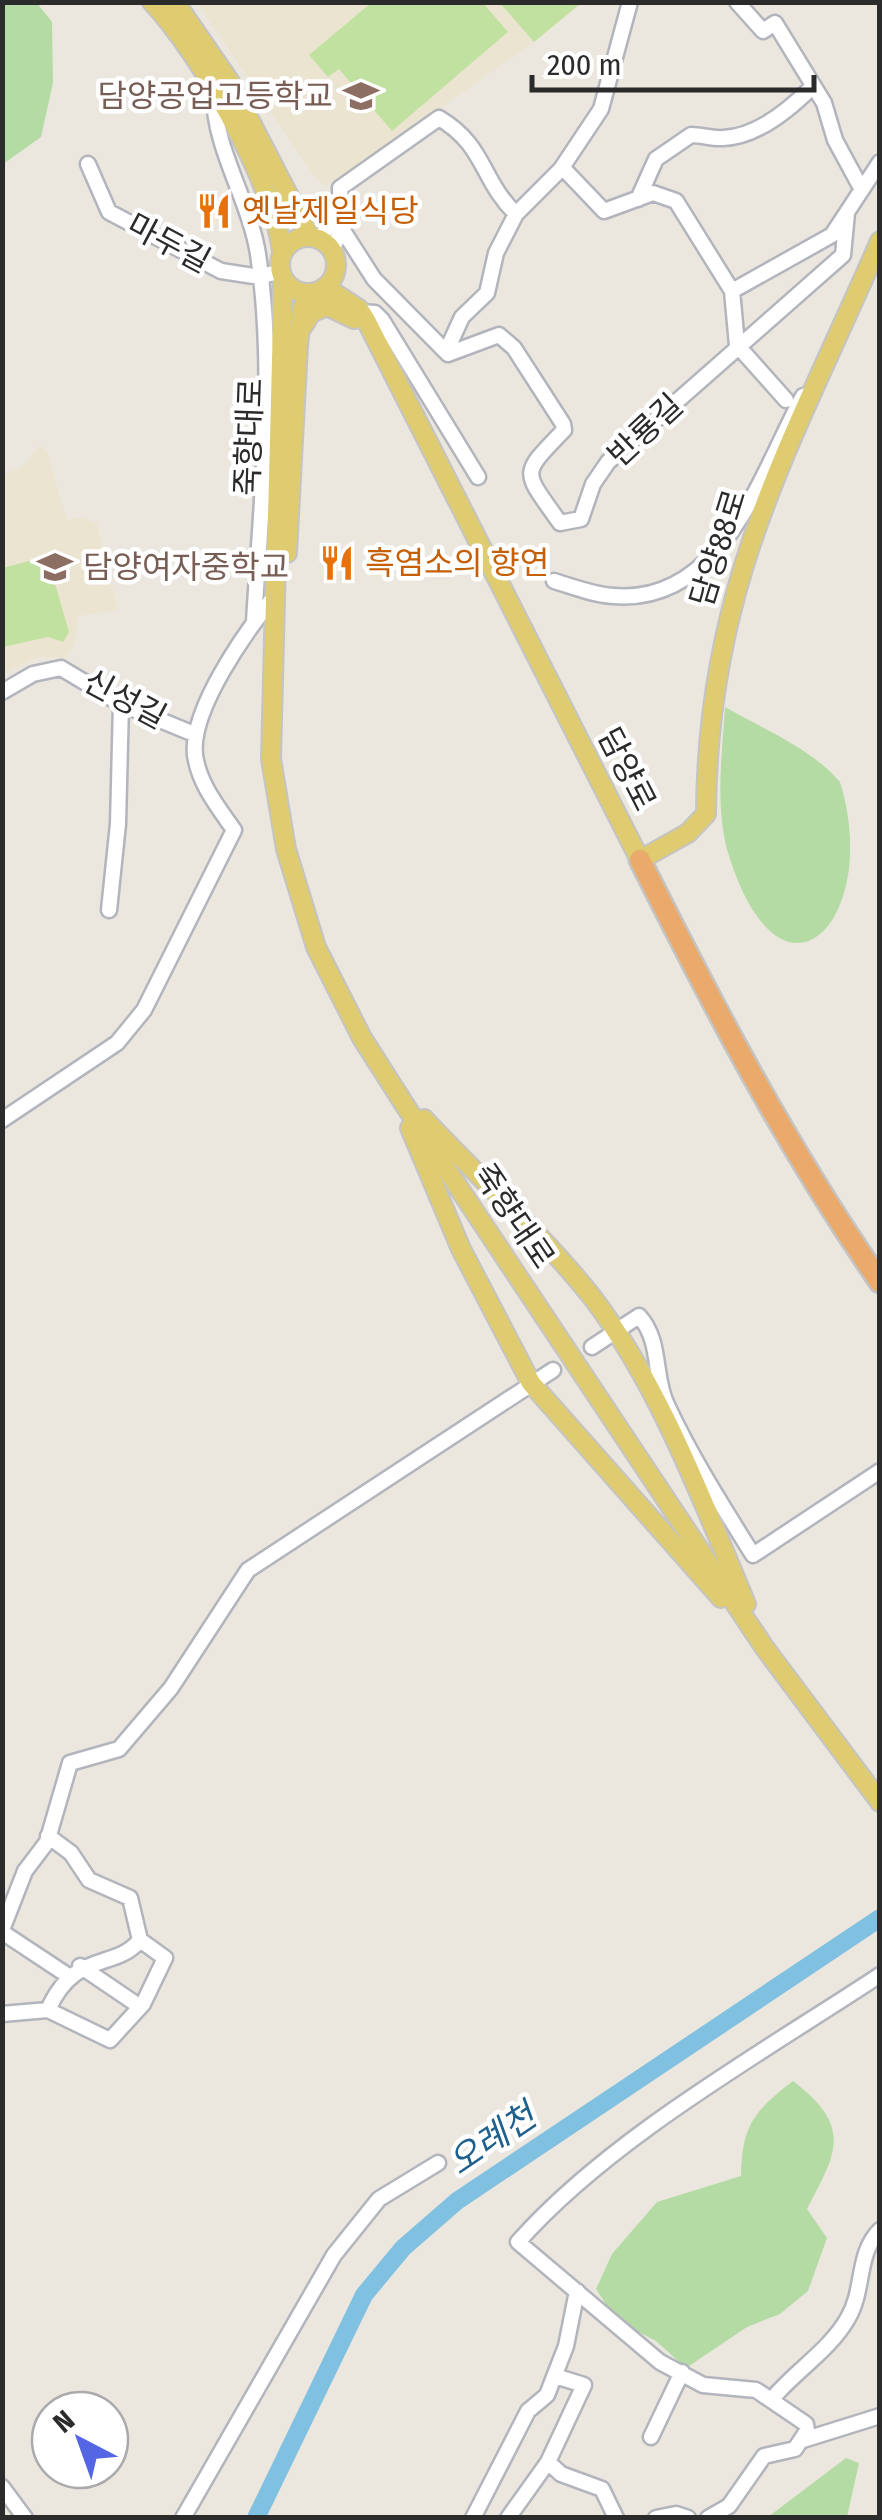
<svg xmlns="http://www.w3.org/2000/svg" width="882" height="2520" font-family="'Fira Sans Condensed','Noto Sans KR',sans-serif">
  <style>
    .education { fill: #ebe4d1 }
    .green { fill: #b3dba3 }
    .pitch { fill: #c1e1a0 }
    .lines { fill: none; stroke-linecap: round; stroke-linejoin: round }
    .river { stroke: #80c0e0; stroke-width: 18 }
    .minor-casing { stroke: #b3b5bd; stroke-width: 19 }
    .major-casing { stroke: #c4c4c4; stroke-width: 22 }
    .highway-casing { stroke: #c4c4c4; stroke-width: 25 }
    .minor { stroke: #fff; stroke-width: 14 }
    .major { stroke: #dfcc70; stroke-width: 18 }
    .highway { stroke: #eaaa6b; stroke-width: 20 }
    .labels { text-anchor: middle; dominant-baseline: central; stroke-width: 9; stroke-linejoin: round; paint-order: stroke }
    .education-label { font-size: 32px; fill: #785e54; stroke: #fff; text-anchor: end }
    .food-label { font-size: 32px; fill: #c56008; stroke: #fff; text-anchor: start }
    .street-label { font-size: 32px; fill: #2b2b2b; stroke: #fff }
    .water-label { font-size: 35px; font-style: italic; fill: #1f608c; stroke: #fff }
  </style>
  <rect width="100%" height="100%" fill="#ebe7df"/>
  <path class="education" d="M197 3H583L521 52 327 186 316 179Z
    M39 445 47 452 67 520 83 518 97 524 118 610 78 616 75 643 66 658 38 657 3 674 2 476 25 465Z"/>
  <path class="green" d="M3 2 37 3 52 22 53 83 41 137 3 164Z
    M725 707C763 729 811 748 840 782 882 918 784 1024 730 859 714 812 722 756 725 707Z
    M793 2081C853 2127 837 2152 807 2209L827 2238 808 2291 780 2314 747 2327 686 2368 656 2341 617 2321 596 2289 612 2254 657 2202 741 2176C742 2125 754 2111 793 2081Z
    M846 2458 859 2463 847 2517H768Z"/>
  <path class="pitch" d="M371 3H483L508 32 392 131 339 69 328 77 309 55Z
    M500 3H581L534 42Z
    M47 556 69 632 63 642 48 637 3 647V568Z"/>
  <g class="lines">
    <path class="river" d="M256 2518 364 2295 403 2248 457 2201 880 1918"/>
    <defs>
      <path id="minor" d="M737 2 763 31 775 23 824 103 835 140 861 188
        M214 92C213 148 249 198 258 254 276 376 261 500 254 622
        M88 164 109 212 221 271 260 277 280 271
        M562 167 604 211 653 193 676 201 732 291 737 345 786 400
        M638 199 656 159 691 135C702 135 713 139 723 138 756 137 788 111 812 87
        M342 229 374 279 448 354 499 335 514 348 563 424 564 430C520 476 522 469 560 523L581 519 593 484 608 462 843 255 847 213
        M319 239 339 212
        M332 250 342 229 340 188 439 118C486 146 480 179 516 214
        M732 291 832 235 880 162
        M361 312 375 313 382 320 478 477
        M446 352 462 317 487 293 496 253 516 214 561 169 601 109 630 2
        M554 581C574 587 594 595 614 596 723 605 762 471 803 396
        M2 692 33 674 61 668 121 704 194 734
        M109 910 118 824 121 704
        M2 1120 117 1043 144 1010 234 830C218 807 199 784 195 755 190 710 246 631 274 597
        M592 1347 639 1316C662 1341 653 1377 667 1405 691 1457 723 1507 753 1555L880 1471
        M2 1930 25 1871 47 1842 70 1763 119 1749 171 1688 248 1570 553 1370
        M2 1932 70 1977
        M80 1966 139 2006
        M48 2010C75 1949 115 1971 140 1940
        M2 2014 48 2010 110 2040 143 2004 165 1958 140 1940 130 1898 89 1880 71 1853 48 1836
        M772 2399C795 2371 830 2350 848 2318 865 2289 856 2254 880 2230
        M651 2437 682 2372
        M803 2440 880 2416
        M548 2462 561 2474 602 2489 616 2518
        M2 2487 25 2518
        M183 2518 334 2255 379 2199 438 2163
        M473 2518 528 2411 547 2395 566 2346 577 2291
        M508 2518 548 2462 584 2385 555 2376
        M656 2518 676 2514 688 2518
        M708 2518 729 2506 764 2456 795 2449 807 2431 806 2424 756 2390 703 2385 660 2362 518 2242C610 2138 762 2053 880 1975"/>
      <path id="major" d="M152 2C201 54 274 183 282 252
        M175 2 230 82 310 237
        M280 265a28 28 0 1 1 56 0a28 28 0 1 1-56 0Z
        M283 280 271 759 286 849 316 947 362 1038 429 1143 764 1647 880 1802
        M325 287 359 309 366 320 640 860 688 833 706 814C707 583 792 444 880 241
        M303 326 311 313 327 306 354 319
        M287 553 298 346 302 309 310 293
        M424 1119C479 1178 542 1234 592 1297 660 1386 703 1502 746 1604
        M410 1128 461 1249 531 1383 721 1598"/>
      <path id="highway" d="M640 860C713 1006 787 1148 880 1282"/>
    </defs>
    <use href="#minor" class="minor-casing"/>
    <use href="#major" class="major-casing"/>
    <use href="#highway" class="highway-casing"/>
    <use href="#minor" class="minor"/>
    <use href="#major" class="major"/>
    <use href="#highway" class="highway"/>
  </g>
  <defs>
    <symbol id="school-bare" viewBox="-9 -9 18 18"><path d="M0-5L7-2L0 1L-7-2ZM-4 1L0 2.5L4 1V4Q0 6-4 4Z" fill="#8d6e63" stroke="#fff" stroke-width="2.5" paint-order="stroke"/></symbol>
    <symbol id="restaurant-bare" viewBox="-9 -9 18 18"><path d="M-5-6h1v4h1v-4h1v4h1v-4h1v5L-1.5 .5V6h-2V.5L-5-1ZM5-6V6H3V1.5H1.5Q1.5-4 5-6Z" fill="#e8710a" stroke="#fff" stroke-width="2.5" paint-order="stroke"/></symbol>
  </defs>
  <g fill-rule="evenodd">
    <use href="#school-bare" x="336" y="71" width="50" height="50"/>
    <use href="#restaurant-bare" x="189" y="186" width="50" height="50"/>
    <use href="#restaurant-bare" x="312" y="538" width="50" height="50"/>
    <use href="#school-bare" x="30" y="542" width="50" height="50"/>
  </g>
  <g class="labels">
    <g class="education-label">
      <text x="333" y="96">담양공업고등학교</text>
      <text x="83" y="567" text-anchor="start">담양여자중학교</text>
    </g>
    <g class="food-label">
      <text x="242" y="211">옛날제일식당</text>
      <text x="365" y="563">흑염소의 향연</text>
    </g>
    <g class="street-label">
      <text transform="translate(169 243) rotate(28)">마두길</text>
      <text transform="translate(645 430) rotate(-43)">반룡길</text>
      <text transform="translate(249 437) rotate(-88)">죽향대로</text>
      <text transform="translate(718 548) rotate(-73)">담양88로</text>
      <text transform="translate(125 699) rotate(28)">신성길</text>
      <text transform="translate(627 769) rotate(63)">담양로</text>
      <text transform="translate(514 1216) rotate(56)">죽향대로</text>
    </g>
    <g class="water-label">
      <text transform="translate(492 2139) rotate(-34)">오례천</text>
    </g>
  </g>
  <rect width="882" height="2520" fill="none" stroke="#2b2b2b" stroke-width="10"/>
  <g transform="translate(80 2440) rotate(319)"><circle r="48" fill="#ffffff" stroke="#aaaaaa" stroke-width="2.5"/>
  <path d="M0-8L18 38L0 25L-18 38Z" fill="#5466e4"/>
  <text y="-15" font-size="28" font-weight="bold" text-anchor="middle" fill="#2b2b2b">N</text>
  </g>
  <path d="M532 75v15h282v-15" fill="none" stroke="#2b2b2b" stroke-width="5"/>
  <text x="547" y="75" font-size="30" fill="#2b2b2b" stroke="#ffffff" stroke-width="8" paint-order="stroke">200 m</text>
</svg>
